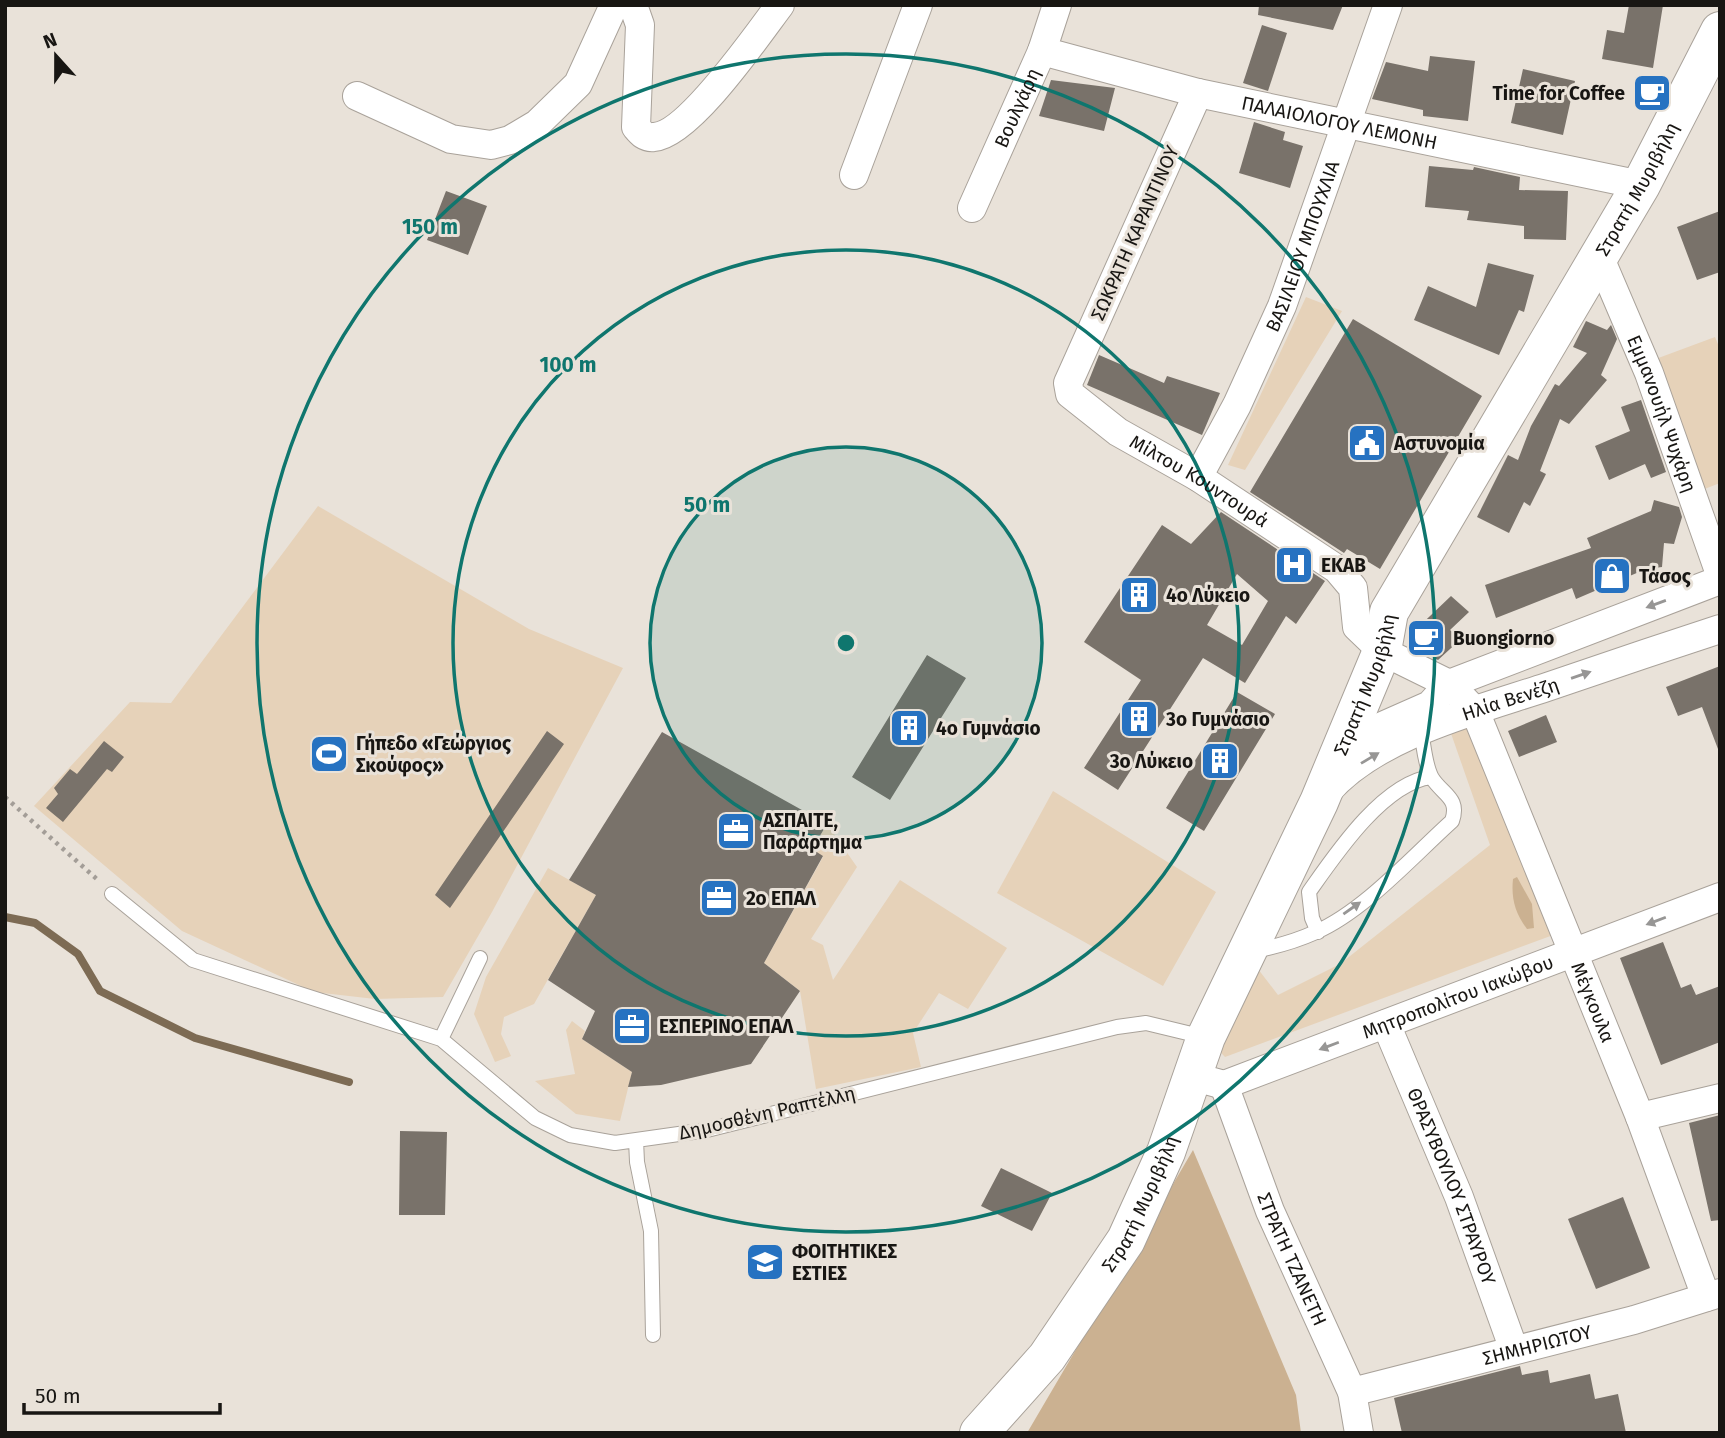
<svg xmlns="http://www.w3.org/2000/svg" width="1725" height="1438" font-family="'Fira Sans',sans-serif">
  <style>
    .green { fill: #e6d2b9 }
    .forest { fill: #cbb191 }
    .lines { fill: none; stroke-linecap: round; stroke-linejoin: round }
    .stream { stroke: #7d6b54; stroke-width: 8 }
    .building { fill: #79726a; fill-rule: evenodd }
    .service-casing { stroke: #a9a29a; stroke-width: 16 }
    .minor-casing { stroke: #a9a29a; stroke-width: 30 }
    .secondary-casing { stroke: #a9a29a; stroke-width: 40 }
    .path { stroke: #a39d97; stroke-width: 4.5; stroke-dasharray: 3.5 5; stroke-linecap: butt }
    .service { stroke: #fff; stroke-width: 14 }
    .minor { stroke: #fff; stroke-width: 28 }
    .secondary { stroke: #fff; stroke-width: 38 }
    .oneway { fill: #979695 }
    .ring { fill: none; stroke: #0f766e; stroke-width: 3.5 }
    .labels { text-anchor: middle; dominant-baseline: central; stroke-width: 6; stroke-linejoin: round; paint-order: stroke }
    .poi-label { font-size: 19px; font-weight: bold; fill: #181613; stroke: #e9e2d9; text-anchor: start }
    .street-label { font-size: 19px; fill: #181613; stroke: #e9e2d9 }
    .centre { fill: #0f766e; stroke: #e9e2d9; stroke-width: 3.5 }
    .ring-label { font-size: 21px; text-anchor: middle; font-weight: bold; fill: #0f766e; stroke: #e9e2d9; stroke-width: 6; stroke-linejoin: round; paint-order: stroke }
  </style>
  <rect width="100%" height="100%" fill="#e9e2d9"/>
  <path class="green" d="M1306 297 1342 311 1245 470 1228 465Z
    M1715 337 1720 349V483L1702 490 1653 360Z
    M318 506 529 629 623 668 492 912 443 997 375 999 314 992 182 931 34 806 130 702 171 703Z
    M1475 711 1564 931 1225 1057 1206 1037 1245 952 1278 995 1340 964 1490 845 1447 722Z
    M1053 791 1216 892 1163 986 997 893Z
    M827 824 857 867 811 939 823 945 833 980 900 880 1007 948 968 1009 939 993 913 1033 921 1067 816 1089 800 991 764 963 823 857 812 849Z
    M548 868 596 895 534 1004 504 1017 501 1034 511 1056 495 1062 474 1014 486 977Z
    M572 1021 585 1031 582 1039 632 1072 620 1121 576 1114 535 1081 575 1074 566 1030Z"/>
  <path class="forest" d="M1517 877 1532 904 1534 928 1527 929C1515 913 1511 898 1513 879Z
    M1193 1150 1296 1395 1301 1433H1027Z"/>
  <g class="lines">
    <path class="stream" d="M5 917 35 923 78 954 100 991 195 1038 349 1082"/>
  </g>
  <path class="building" d="M1259 5H1343L1333 30 1258 15Z
    M1629 5H1663L1653 68 1602 59 1607 30 1624 33Z
    M1262 25 1287 33 1268 91 1243 83Z
    M1430 56 1475 61 1468 121 1423 116V110L1372 99 1386 62 1428 71Z
    M1523 69 1575 81 1563 135 1511 123Z
    M1051 80 1115 88 1104 131 1039 116Z
    M1254 122 1285 132 1283 140 1303 146 1290 188 1239 173Z
    M1429 166 1473 170 1474 167 1520 177 1519 190 1568 191 1566 240 1524 239V226L1467 220 1469 211 1425 207Z
    M446 191 487 206 468 255 427 240Z
    M1720 211V272L1697 280 1677 227Z
    M1488 263 1534 275 1524 312 1519 310 1499 355 1414 320 1428 286 1476 307Z
    M1353 319 1482 396 1380 569 1347 549 1344 553 1250 492Z
    M1586 321 1607 330 1611 325 1617 339 1601 375 1607 380 1569 424 1560 419 1540 471 1546 474 1530 506 1524 502 1509 533 1477 517 1508 455 1518 460 1531 426 1555 384 1559 386 1587 353 1573 347Z
    M1099 355 1164 383 1167 376 1220 393 1202 435 1087 385Z
    M1641 400 1666 472 1651 478 1645 464 1609 480 1595 446 1630 431 1621 407Z
    M1654 500 1679 507 1682 517 1674 544 1664 543 1662 567 1646 569 1576 599 1572 588 1496 618 1485 585 1591 548 1587 538 1651 511Z
    M1221 512 1325 581 1296 624 1286 616 1245 683 1203 658 1118 790 1084 768 1141 680 1084 642 1162 525 1191 544ZM1237 574 1268 601 1242 645 1207 625Z
    M1451 596 1469 612 1450 630 1461 639 1438 660 1423 652 1408 637Z
    M927 655 966 678 890 800 852 777Z
    M1720 666V749H1718L1702 707 1678 716 1666 687Z
    M1237 692 1275 714 1204 831 1166 808Z
    M1546 715 1557 742 1519 757 1508 731Z
    M547 731 564 744 450 908 435 895Z
    M662 732 827 824 812 849 823 856 764 963 800 991 751 1064 661 1085 628 1087 632 1072 582 1039 595 1011 548 980 596 895 569 880Z
    M104 741 124 757 112 772 107 769 63 822 46 808 58 794 54 788 70 769 77 774Z
    M1663 942 1681 988 1691 984 1696 995 1720 986V1042L1661 1065 1620 958Z
    M1720 1115V1220L1711 1221 1689 1123Z
    M400 1131 447 1132 445 1215H399Z
    M1001 1168 1052 1193 1032 1231 981 1206Z
    M1623 1197 1650 1268 1596 1289 1568 1219Z
    M1520 1366 1522 1375 1548 1370 1550 1383 1590 1374 1595 1399 1618 1394 1626 1433H1402L1394 1398Z"/>
  <g class="lines">
    <defs>
      <path id="service" d="M112 894 193 960 441 1039
        M1318 932 1312 918 1309 892C1335 855 1383 783 1431 777
        M1253 951C1275 947 1296 941 1316 932 1364 911 1412 857 1452 821 1460 798 1443 795 1432 778 1425 766 1424 746 1421 732
        M480 958 441 1039 535 1118 570 1135 615 1143 707 1130 1117 1027 1146 1023 1204 1037
        M636 1140 637 1162 651 1231 653 1335"/>
      <g id="minor">
        <path d="M633 5 640 25 636 127C641 133 645 138 654 137 689 135 758 34 780 5"/>
        <path id="s1" d="M1042 51 1198 93 1641 185"/>
        <path id="s2" d="M1198 93 1073 372 1068 383 1070 394 1118 432 1198 477 1337 569 1353 588 1357 627 1382 651 1449 684 1720 580"/>
        <path d="M357 96 451 139 491 145 510 140 537 124 578 84 614 5"/>
        <path d="M854 175 918 5"/>
        <path id="s3" d="M972 208 1042 51 1057 5"/>
        <path id="s4" d="M1599 256 1649 373 1720 574"/>
        <path id="s5" d="M1198 477 1237 405 1282 306 1388 5"/>
        <path id="s6" d="M1344 743 1430 705 1449 684 1475 711 1640 1117 1706 1297"/>
        <path id="s7" d="M1327 792C1376 735 1478 710 1547 687 1605 667 1662 648 1720 629"/>
        <path id="s8" d="M1386 1024 1459 1197 1514 1350"/>
        <path id="s9" d="M1195 1077 1224 1085 1720 897"/>
        <path id="s10" d="M1224 1085 1270 1211 1352 1392 1359 1433"/>
        <path d="M1640 1117 1720 1098"/>
        <path id="s11" d="M1352 1392 1634 1320 1720 1293"/>
      </g>
      <g id="secondary">
        <path id="s12" d="M979 1433 1047 1357 1126 1240 1166 1152 1206 1037 1319 802 1382 651 1389 612 1641 185 1720 31"/>
      </g>
    </defs>
    <use href="#service" class="service-casing"/>
    <use href="#minor" class="minor-casing"/>
    <use href="#secondary" class="secondary-casing"/>
    <path class="path" d="M5 797 99 881"/>
    <use href="#service" class="service"/>
    <use href="#minor" class="minor"/>
    <use href="#secondary" class="secondary"/>
  </g>
  <defs><path id="oneway-solid" d="M-6-.8H1V-3.2L6.5 0L1 3.2V.8H-6Z" transform="scale(1.75)"/></defs>
  <g class="oneway">
    <use href="#oneway-solid" transform="translate(1656 604) rotate(160)"/>
    <use href="#oneway-solid" transform="translate(1581 675) rotate(-19)"/>
    <use href="#oneway-solid" transform="translate(1370 758) rotate(-31)"/>
    <use href="#oneway-solid" transform="translate(1352 908) rotate(-35)"/>
    <use href="#oneway-solid" transform="translate(1656 921) rotate(159)"/>
    <use href="#oneway-solid" transform="translate(1329 1046) rotate(159)"/>
  </g>
  <circle cx="846" cy="643" r="196" fill="#0f766e" fill-opacity=".12"/>
  <g class="ring">
    <circle cx="846" cy="643" r="196"/>
    <circle cx="846" cy="643" r="393"/>
    <circle cx="846" cy="643" r="589"/>
  </g>
  <defs>
    <symbol id="cafe-square" viewBox="-11 -11 22 22"><rect x="-9" y="-9" width="18" height="18" rx="4" fill="#2672c1" stroke="#e9e2d9"/><path d="M-5.5-4.5H6V0H3Q3 3.5 0 3.5H-2.5Q-5.5 3.5-5.5 0ZM3-3.2v2h1.7v-2ZM-6 4.5H4V6H-6Z" fill="#fff"/></symbol>
    <symbol id="civic-square" viewBox="-11 -11 22 22"><rect x="-9" y="-9" width="18" height="18" rx="4" fill="#2672c1" stroke="#e9e2d9"/><path d="M-.6-6.5H3V-4.5H.6V-3L4-1V1h2V6H-6V1h2V-1L-.6-3ZM-1.2 2.5V6h2.4V2.5Z" fill="#fff"/></symbol>
    <symbol id="hospital-square" viewBox="-11 -11 22 22"><rect x="-9" y="-9" width="18" height="18" rx="4" fill="#2672c1" stroke="#e9e2d9"/><path d="M-5-5h3v3.5h4V-5h3V5h-3V1.5h-4V5h-3Z" fill="#fff"/></symbol>
    <symbol id="shop-square" viewBox="-11 -11 22 22"><rect x="-9" y="-9" width="18" height="18" rx="4" fill="#2672c1" stroke="#e9e2d9"/><path d="M-5-2.5h2.3a2.7 3.5 0 0 1 5.4 0H5L5.5 6h-11ZM-1.5-2.5h3a1.5 2.3 0 0 0-3 0Z" fill="#fff"/></symbol>
    <symbol id="building-square" viewBox="-11 -11 22 22"><rect x="-9" y="-9" width="18" height="18" rx="4" fill="#2672c1" stroke="#e9e2d9"/><path d="M-4-6H4V6H1V3H-1V6H-4ZM-2.5-4.3h1.7v1.8h-1.7ZM.8-4.3h1.7v1.8H.8ZM-2.5-1h1.7V.8h-1.7ZM.8-1h1.7V.8H.8Z" fill="#fff"/></symbol>
    <symbol id="stadium-square" viewBox="-11 -11 22 22"><rect x="-9" y="-9" width="18" height="18" rx="4" fill="#2672c1" stroke="#e9e2d9"/><path d="M0-5a6.5 5 0 1 0 0 10a6.5 5 0 1 0 0-10ZM-3.5-1.8h7v3.6h-7Z" fill="#fff"/></symbol>
    <symbol id="office-square" viewBox="-11 -11 22 22"><rect x="-9" y="-9" width="18" height="18" rx="4" fill="#2672c1" stroke="#e9e2d9"/><path d="M-6-3h4V-5.5h4V-3h4V5H-6ZM-1-4.5V-3h2v-1.5ZM-6 0V1H6V0Z" fill="#fff"/></symbol>
    <symbol id="university-square" viewBox="-11 -11 22 22"><rect x="-9" y="-9" width="18" height="18" rx="4" fill="#2672c1" stroke="#e9e2d9"/><path d="M0-5L7-2L0 1L-7-2ZM-4 1L0 2.5L4 1V4Q0 6-4 4Z" fill="#fff"/></symbol>
  </defs>
  <g fill-rule="evenodd">
    <use href="#cafe-square" x="1630" y="71" width="44" height="44"/>
    <use href="#civic-square" x="1345" y="421" width="44" height="44"/>
    <use href="#hospital-square" x="1272" y="543" width="44" height="44"/>
    <use href="#shop-square" x="1590" y="554" width="44" height="44"/>
    <use href="#building-square" x="1117" y="573" width="44" height="44"/>
    <use href="#cafe-square" x="1404" y="616" width="44" height="44"/>
    <use href="#building-square" x="1117" y="697" width="44" height="44"/>
    <use href="#building-square" x="887" y="706" width="44" height="44"/>
    <use href="#stadium-square" x="307" y="732" width="44" height="44"/>
    <use href="#building-square" x="1198" y="739" width="44" height="44"/>
    <use href="#office-square" x="714" y="809" width="44" height="44"/>
    <use href="#office-square" x="697" y="876" width="44" height="44"/>
    <use href="#office-square" x="610" y="1004" width="44" height="44"/>
    <use href="#university-square" x="743" y="1240" width="44" height="44"/>
  </g>
  <g class="labels">
    <g class="poi-label">
      <text x="1625" y="93" text-anchor="end">Time for Coffee</text>
      <text x="1394" y="443">Αστυνομία</text>
      <text x="1321" y="565">ΕΚΑΒ</text>
      <text x="1639" y="576">Τάσος</text>
      <text x="1166" y="595">4ο Λύκειο</text>
      <text x="1453" y="638">Buongiorno</text>
      <text x="1166" y="719">3ο Γυμνάσιο</text>
      <text x="936" y="728">4ο Γυμνάσιο</text>
      <text x="356" y="743">Γήπεδο «Γεώργιος<tspan x="356" dy="22">Σκούφος»</tspan></text>
      <text x="1193" y="761" text-anchor="end">3ο Λύκειο</text>
      <text x="763" y="820">ΑΣΠΑΙΤΕ,<tspan x="763" dy="22">Παράρτημα</tspan></text>
      <text x="746" y="898">2ο ΕΠΑΛ</text>
      <text x="659" y="1026">ΕΣΠΕΡΙΝΟ ΕΠΑΛ</text>
      <text x="792" y="1251">ΦΟΙΤΗΤΙΚΕΣ<tspan x="792" dy="22">ΕΣΤΙΕΣ</tspan></text>
    </g>
    <g class="street-label">
      <text stroke="none"><textPath href="#s3" startOffset="110">Βουλγάρη</textPath></text>
      <text stroke="none"><textPath href="#s1" startOffset="306">ΠΑΛΑΙΟΛΟΓΟΥ ΛΕΜΟΝΗ</textPath></text>
      <text stroke="none"><textPath href="#s12" startOffset="1416">Στρατή Μυριβήλη</textPath></text>
      <text transform="translate(1135 233) rotate(-66)">ΣΩΚΡΑΤΗ ΚΑΡΑΝΤΙΝΟΥ</text>
      <text stroke="none"><textPath href="#s5" startOffset="254">ΒΑΣΙΛΕΙΟΥ ΜΠΟΥΧΛΙΑ</textPath></text>
      <text stroke="none"><textPath href="#s4" startOffset="170">Εμμανουήλ Ψυχάρη</textPath></text>
      <text stroke="none"><textPath href="#s2" startOffset="485">Μίλτου Κουντουρά</textPath></text>
      <text stroke="none"><textPath href="#s12" startOffset="849">Στρατή Μυριβήλη</textPath></text>
      <text stroke="none"><textPath href="#s7" startOffset="208">Ηλία Βενέζη</textPath></text>
      <text stroke="none"><textPath href="#s9" startOffset="280">Μητροπολίτου Ιακώβου</textPath></text>
      <text stroke="none"><textPath href="#s6" startOffset="474">Μέγκουλα</textPath></text>
      <text transform="translate(767 1113) rotate(-13)">Δημοσθένη Ραπτέλλη</text>
      <text stroke="none"><textPath href="#s8" startOffset="175">ΘΡΑΣΥΒΟΥΛΟΥ ΣΤΡΑΥΡΟΥ</textPath></text>
      <text stroke="none"><textPath href="#s12" startOffset="282">Στρατή Μυριβήλη</textPath></text>
      <text stroke="none"><textPath href="#s10" startOffset="187">ΣΤΡΑΤΗ ΤΖΑΝΕΤΗ</textPath></text>
      <text stroke="none"><textPath href="#s11" startOffset="191">ΣΗΜΗΡΙΩΤΟΥ</textPath></text>
    </g>
  </g>
  <circle cx="846" cy="643" r="10" class="centre"/>
  <g class="ring-label">
    <text x="430" y="234">150 m</text>
    <text x="568" y="372">100 m</text>
    <text x="707" y="512">50 m</text>
  </g>
  <rect width="1725" height="1438" fill="none" stroke="#181613" stroke-width="14"/>
  <g transform="translate(56 56) rotate(339)" stroke="#e9e2d9" stroke-width="5" paint-order="stroke">
  <path d="M0-5L12 26L0 18L-12 26Z" fill="#181613"/>
  <text y="-10" font-size="19" font-weight="bold" text-anchor="middle" fill="#181613">N</text>
  </g>
  <path d="M24 1403v10h196v-10" fill="none" stroke="#181613" stroke-width="3.5"/>
  <text x="35" y="1403" font-size="21" fill="#181613" stroke="#e9e2d9" stroke-width="5" paint-order="stroke">50 m</text>
</svg>
